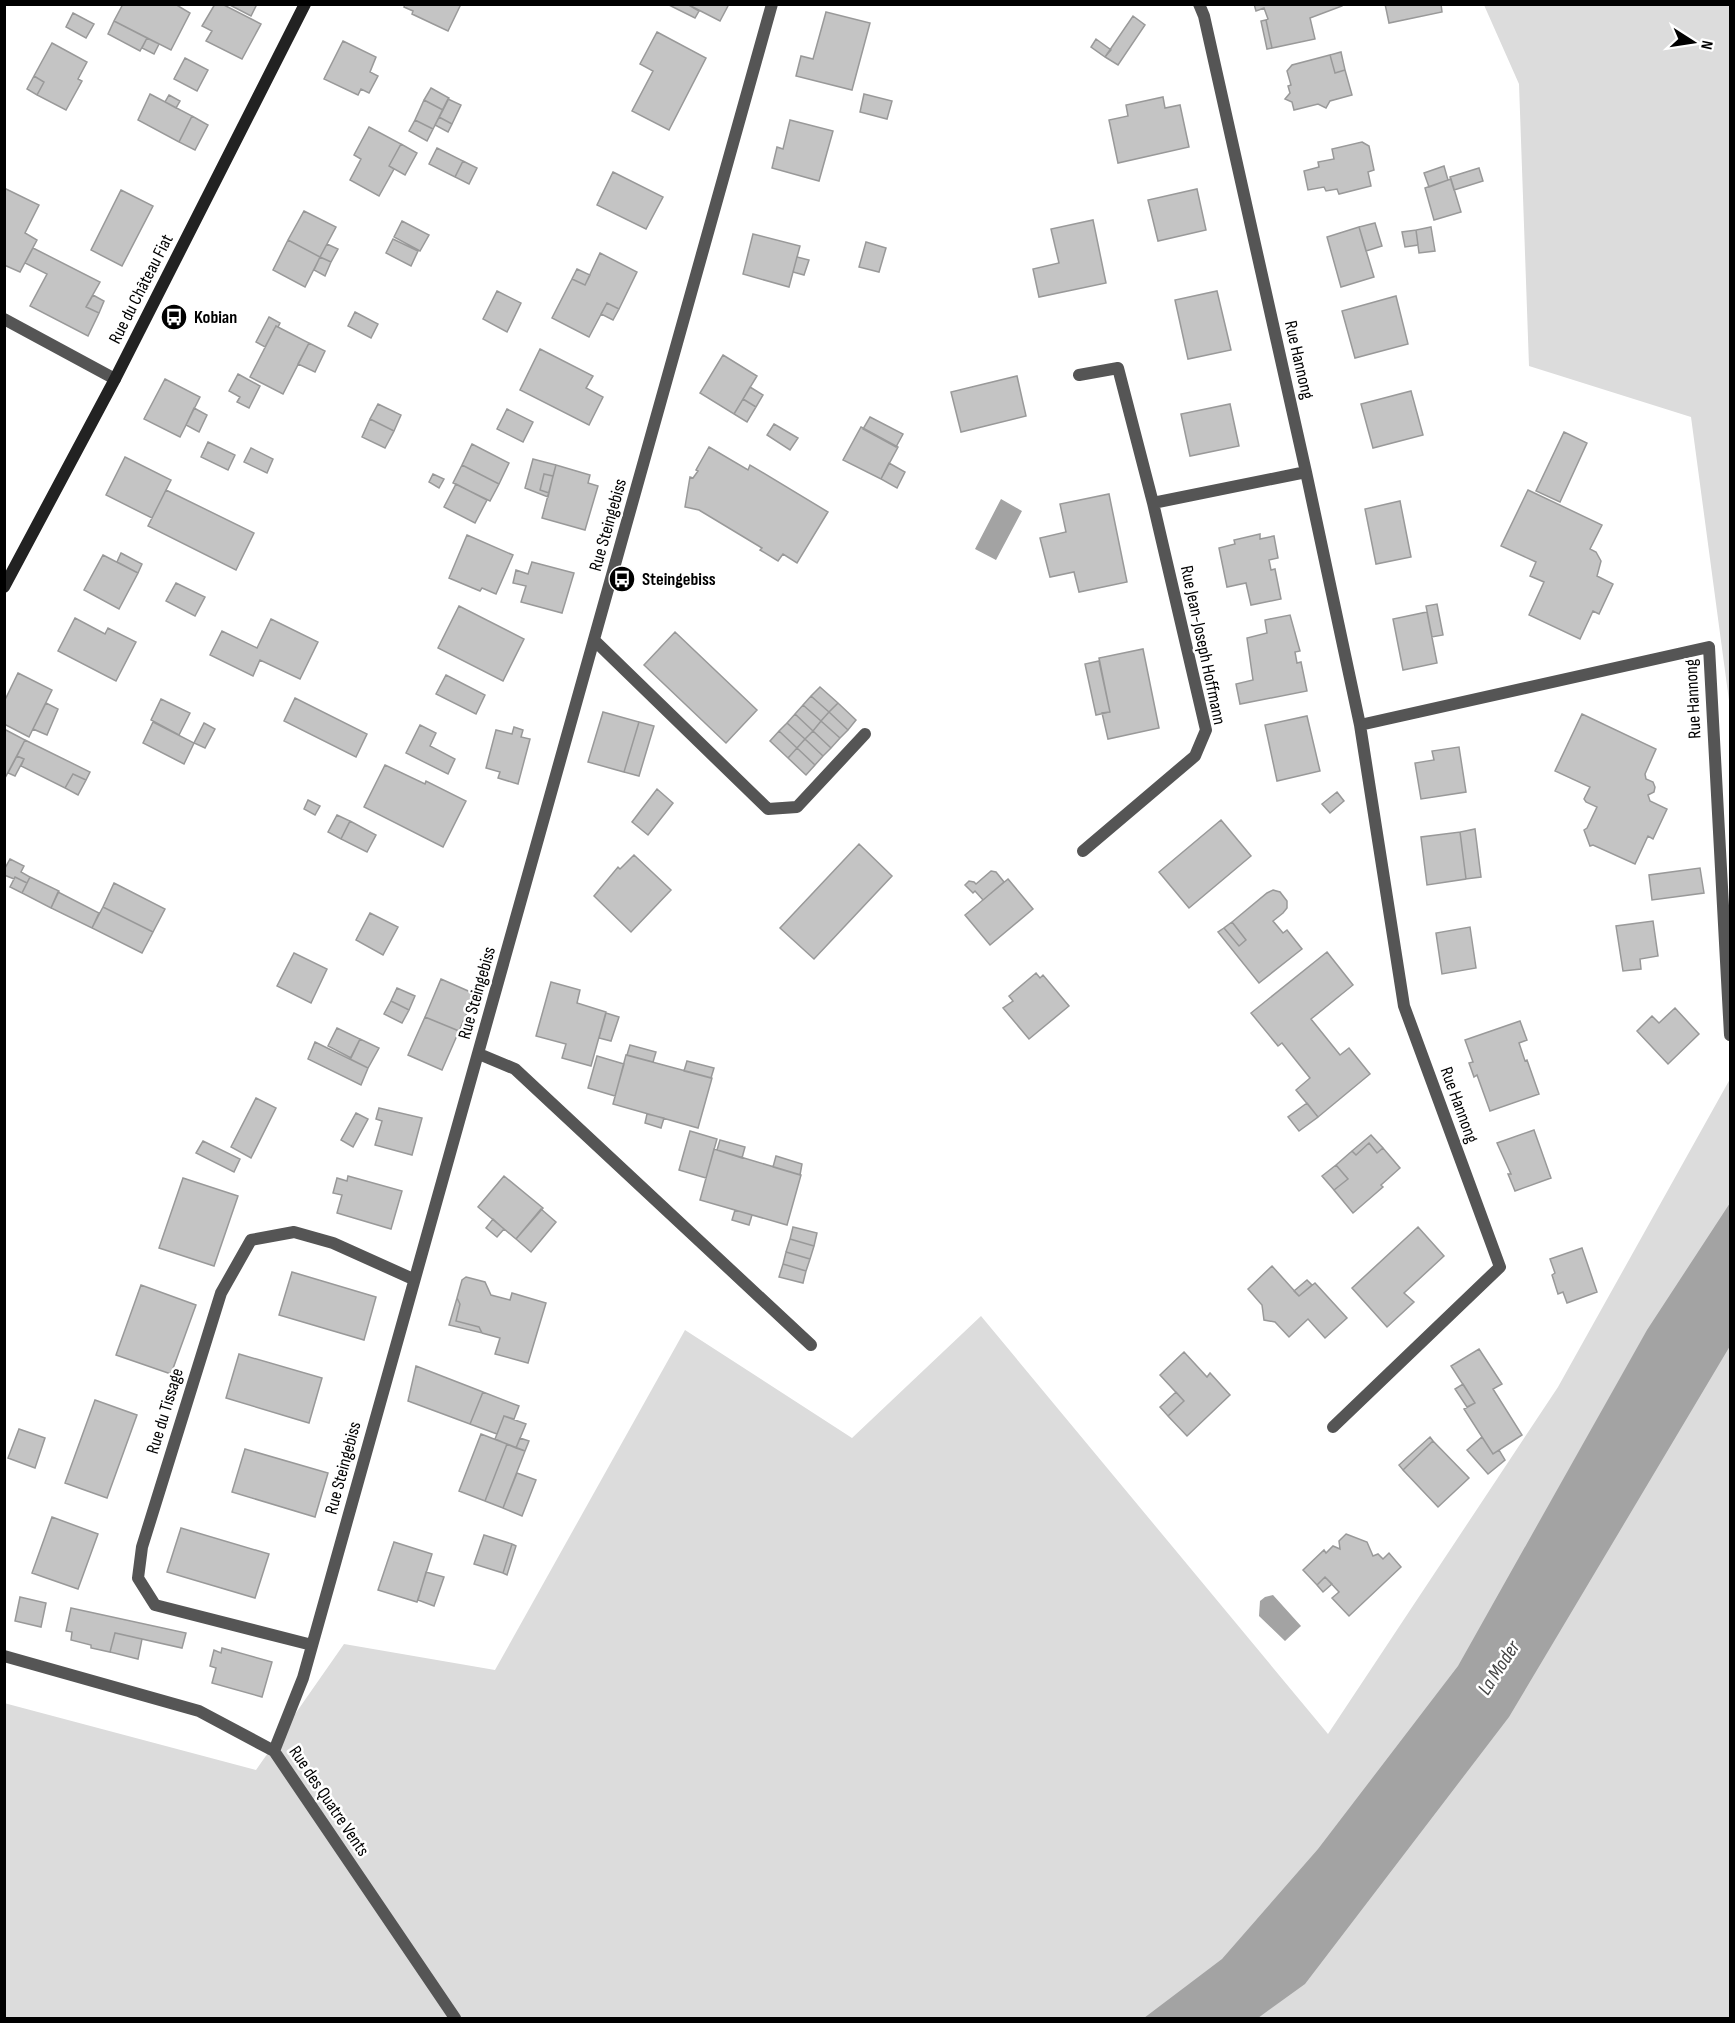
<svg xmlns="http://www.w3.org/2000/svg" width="1735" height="2023" font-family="'Sofia Sans Condensed',sans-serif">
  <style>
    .green { fill: #dcdcdc }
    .water { fill: #a3a3a3 }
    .building { fill: #c4c4c4; stroke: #999; stroke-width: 1.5 }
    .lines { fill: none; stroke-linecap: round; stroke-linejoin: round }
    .street { stroke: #555; stroke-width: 12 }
    .secondary { stroke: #222; stroke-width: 12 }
    .labels { text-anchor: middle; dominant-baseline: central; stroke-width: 5; stroke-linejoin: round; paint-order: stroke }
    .street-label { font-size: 18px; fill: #000; stroke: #fff }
    .poi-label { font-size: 18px; font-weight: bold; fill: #000; stroke: #fff; text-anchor: start }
    .water-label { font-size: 20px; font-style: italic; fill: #444; stroke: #fff }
  </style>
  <rect width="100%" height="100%" fill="#fff"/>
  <path class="green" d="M1484 5H1730V708L1691 417 1529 366 1519 84Z
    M1730 1079V2018H5L4 1703 256 1770 344 1644 495 1670 685 1330 852 1438 981 1316 1328 1734 1558 1387Z"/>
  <path class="water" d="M1001 499 1022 511 996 560 975 549Z
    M1730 1203V1346L1509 1717 1305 1984 1258 2018H1144L1222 1959 1318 1849 1458 1666 1647 1330Z
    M1273 1595 1301 1626 1285 1641 1259 1616 1260 1601 1265 1597Z"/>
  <path class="building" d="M123 4H175L190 13 171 50 114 21Z
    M215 4H222L261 24 242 59 206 41 212 31 202 26Z
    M228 4H257L251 16Z
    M405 4H461L448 31 412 14 413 11 404 7Z
    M667 4H687L699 11 695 18Z
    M687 4H729L720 21Z
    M1254 4H1342V6L1310 18 1315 39 1272 48 1266 20 1268 19 1264 8 1256 11Z
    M1385 4H1441L1442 12 1389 23Z
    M826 12 870 23 852 90 796 76 801 56 813 59Z
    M73 13 94 24 86 38 66 27Z
    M1133 16 1145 25 1118 65 1105 57Z
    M1266 20 1272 48 1267 49 1261 21Z
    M114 21 147 38 140 51 108 34Z
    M657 32 706 58 669 130 632 111 653 71 640 64Z
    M147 38 159 44 154 54 142 48Z
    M1096 39 1111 50 1105 57 1091 47Z
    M343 41 376 57 370 72 378 76 369 93 361 89 358 95 324 79Z
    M52 43 87 62 78 79 82 81 66 110 37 95 44 82 34 76Z
    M1341 52 1345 70 1335 73 1330 55Z
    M1330 55 1335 73 1345 70 1352 95 1330 101 1326 108 1318 104 1294 110 1292 102 1285 99 1290 93 1288 86 1291 85 1287 71 1292 65Z
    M185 58 208 70 197 91 174 79Z
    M34 76 44 82 37 95 27 89Z
    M431 88 449 98 443 110 424 100Z
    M150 94 192 116 179 142 138 120Z
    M864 94 892 101 887 119 860 112Z
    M169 95 180 101 176 108 165 102Z
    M1163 97 1165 108 1180 105 1189 147 1118 163 1109 120 1128 116 1126 105Z
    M448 99 461 105 452 124 439 117Z
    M424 100 443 110 433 129 415 120Z
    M192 116 208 125 195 150 179 142Z
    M439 117 452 124 448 132 435 125Z
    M415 120 433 129 427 141 409 131Z
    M790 120 833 131 819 181 772 168 777 147 783 149Z
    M369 127 401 144 389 166 394 169 379 196 350 180 361 159 354 155Z
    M1362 142 1369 146 1374 170 1368 172 1371 186 1339 194 1337 189 1326 191 1324 187 1308 190 1304 171 1319 167 1318 162 1334 159 1332 149Z
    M401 144 417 153 405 175 389 166Z
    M437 148 463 161 455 177 429 164Z
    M463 161 477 168 469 184 455 177Z
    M1444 166 1448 180 1429 187 1424 173Z
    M1479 168 1483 181 1454 190 1450 177Z
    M613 172 663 197 646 229 597 205Z
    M1451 179 1461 212 1434 220 1425 188Z
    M4 188 39 205 25 233 37 240 20 272 4 265Z
    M1197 189 1206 230 1158 241 1148 200Z
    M121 190 153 206 122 266 91 250Z
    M304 211 336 227 320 257 288 240Z
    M1093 220 1106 283 1039 297 1033 269 1059 263 1051 229Z
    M402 221 429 235 420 251 394 237Z
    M1375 223 1382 246 1366 251 1359 227Z
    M1359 227 1374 277 1341 287 1327 237Z
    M1431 227 1435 251 1419 253 1416 230Z
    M1416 230 1418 245 1405 247 1402 232Z
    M753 234 800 246 789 287 743 274Z
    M393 239 418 251 411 266 386 253Z
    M288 240 320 257 305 287 273 270Z
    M866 242 886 248 879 272 859 267Z
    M327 244 338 249 331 262 320 257Z
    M33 248 100 282 86 307 99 313 88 336 30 306 47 274 25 263Z
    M600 253 637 272 619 309 607 303 589 337 552 318 572 279 585 285Z
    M320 257 331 262 325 276 314 270Z
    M797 257 809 260 804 275 793 272Z
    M577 269 590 275 585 285 572 279Z
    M497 291 521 303 507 332 483 319Z
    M1217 291 1231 350 1188 359 1175 300Z
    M93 295 104 301 99 313 86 307Z
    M1396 296 1408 344 1355 358 1342 311Z
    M607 303 619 309 613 320 601 314Z
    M355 312 378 324 371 338 348 326Z
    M269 317 280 323 278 327 276 326 265 347 256 342Z
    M276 326 309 343 283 394 250 377Z
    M309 343 325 351 315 372 298 364Z
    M540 349 593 376 586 388 603 397 589 425 520 390Z
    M723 355 757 376 734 414 700 393Z
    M238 374 260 386 249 408 237 402 240 397 229 391Z
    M1017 376 1026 416 961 432 951 392Z
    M165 379 200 397 180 437 144 419Z
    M750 387 763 395 756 407 743 399Z
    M1411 391 1423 435 1373 448 1361 404Z
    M743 399 756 407 747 422 734 414Z
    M378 404 401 415 394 431 370 419Z
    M1230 404 1239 446 1190 456 1181 414Z
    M194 408 207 415 199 432 186 425Z
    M507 409 533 422 523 442 497 429Z
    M870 417 903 434 896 447 863 429Z
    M370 419 394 431 385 448 362 437Z
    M774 424 798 438 790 450 767 435Z
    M861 427 898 447 881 479 843 460Z
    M1564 432 1587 443 1560 502 1536 491Z
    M208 442 235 455 228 470 201 457Z
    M472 444 509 463 499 484 462 465Z
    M709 447 748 470 750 465 828 512 797 563 783 554 778 561 760 550 762 548 699 510 685 507 690 477 693 478 698 471 696 470Z
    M251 448 273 459 267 473 244 462Z
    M125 457 171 480 152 518 106 495Z
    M533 459 556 465 553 476 544 474 540 490 549 493 548 497 525 488Z
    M889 463 905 472 897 488 881 479Z
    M462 465 499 484 490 501 453 483Z
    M556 465 590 475 588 483 598 486 585 530 542 518Z
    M433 474 444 479 439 488 429 482Z
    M544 474 553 476 549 493 540 490Z
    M456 484 487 500 475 523 444 507Z
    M166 490 254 533 236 570 148 526Z
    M1528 490 1602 525 1590 549 1596 552 1601 561 1597 576 1613 584 1599 614 1593 611 1580 639 1529 615 1544 582 1530 576 1536 562 1501 546Z
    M1109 494 1127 582 1079 592 1074 572 1050 577 1040 538 1066 532 1060 504Z
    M1400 501 1411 557 1376 564 1365 509Z
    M1260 534V539L1274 536 1278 558 1269 560 1271 570 1275 569 1281 599 1251 605 1246 583 1227 587 1219 548 1235 544 1234 540Z
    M467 535 513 555 496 594 482 588 480 591 449 578Z
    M121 553 142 564 138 573 117 562Z
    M103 555 138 573 119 609 84 590Z
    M532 562 574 573 562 613 521 602 526 586 513 583 516 570 528 574Z
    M176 583 205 597 195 616 166 601Z
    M1437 604 1443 635 1432 637 1426 606Z
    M459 606 524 639 503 681 438 648Z
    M1427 612 1437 663 1403 670 1393 619Z
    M1290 615 1300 651 1295 652 1297 663 1301 662 1307 691 1240 704 1236 684 1253 680 1247 638 1267 633 1265 620Z
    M75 618 105 634 108 628 136 642 116 681 58 651Z
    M271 619 318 642 300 679 260 660 253 676 210 655 222 631 257 648Z
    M675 632 757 710 726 743 644 665Z
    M1143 649 1159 728 1108 739 1102 713 1110 712 1099 658Z
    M1099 661 1110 712 1096 715 1085 664Z
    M18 673 52 690 29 737 4 724V702Z
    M446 675 485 695 476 714 436 694Z
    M820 687 838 703 829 712 811 696Z
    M811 696 829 712 821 721 803 705Z
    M295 698 367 734 356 757 284 721Z
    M161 699 190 713 179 735 151 720Z
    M46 703 58 709 47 735 33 729Z
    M838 703 856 720 848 730 829 712Z
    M803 705 821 721 813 731 795 714Z
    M603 712 639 722 624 772 588 762Z
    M829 712 848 730 840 738 821 721Z
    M795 714 813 731 805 739 787 723Z
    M1582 714 1656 749 1645 774 1646 779 1653 782 1655 787 1654 792 1648 795 1650 801 1667 809 1653 839 1648 836 1635 864 1593 845 1590 846 1584 830 1587 828 1597 807 1586 802 1584 799 1590 787 1555 771Z
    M1307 716 1320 771 1277 781 1265 725Z
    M821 721 840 738 831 748 813 731Z
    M153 722 194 743 184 764 143 743Z
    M639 722 654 726 639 776 624 772Z
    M204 723 215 729 205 748 194 743Z
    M787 723 805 739 797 748 779 731Z
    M420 725 436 733 430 746 455 759 448 774 406 753Z
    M514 727 523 730 521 737 530 739 518 784 498 778 500 772 486 768 496 730 512 734Z
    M4 729 25 740 4 780Z
    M779 731 797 748 788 758 770 741Z
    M813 731 831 748 823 756 805 739Z
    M805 739 823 756 815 765 797 748Z
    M25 740 90 772 86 780 73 774 65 788 21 766 24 759 17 756Z
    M1459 747 1466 792 1421 799 1415 763 1434 760 1432 751Z
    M797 748 815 765 806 775 788 758Z
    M17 756 24 759 15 776 8 773Z
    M385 765 425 784 426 781 466 801 443 847 364 807Z
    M73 774 86 780 78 795 65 788Z
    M657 789 673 803 648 835 632 822Z
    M1337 792 1344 801 1330 813 1322 804Z
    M308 800 320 806 315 815 304 809Z
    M337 815 350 821 341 839 328 832Z
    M1221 820 1251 856 1189 908 1159 872Z
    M350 821 376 835 367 852 341 839Z
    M1475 829 1481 877 1466 879 1460 832Z
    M1460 832 1466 879 1427 885 1421 837Z
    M859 844 892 876 814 959 780 928Z
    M634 855 671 890 631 932 594 896 618 867 620 869Z
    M10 859 24 866 21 872 30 877 27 883 15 877 14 879 4 875V870Z
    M1700 868 1704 893 1652 900 1649 875Z
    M991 871 996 872 1004 882 983 900 975 891 973 893 965 885 969 881 974 882 976 884Z
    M15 877 27 883 22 893 10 887Z
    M30 877 59 891 51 908 22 893Z
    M1008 879 1033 909 990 945 965 915Z
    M114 883 165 909 153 932 103 907Z
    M1273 890 1280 892 1287 901V908L1283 913 1273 921 1283 933 1287 930 1302 949 1259 983 1218 932 1224 928 1239 946 1246 940 1232 922 1267 893Z
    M58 892 99 913 92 928 51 908Z
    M103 907 153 932 142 953 92 928Z
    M370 913 398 927 383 955 356 940Z
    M1653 921 1658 956 1640 959 1641 969 1623 971 1616 926Z
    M1232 922 1246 940 1239 946 1224 928Z
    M1470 927 1476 968 1442 974 1436 933Z
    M1327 952 1353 985 1311 1019 1340 1055 1349 1048 1370 1074 1318 1117 1296 1090 1310 1078 1282 1043 1278 1046 1251 1013Z
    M294 953 327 969 311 1003 277 986Z
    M1036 973 1040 978 1043 975 1069 1006 1029 1039 1003 1008 1013 1001 1009 996Z
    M441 979 475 994 459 1031 425 1017Z
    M551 982 580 990 577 1003 606 1012 591 1066 562 1058 566 1044 536 1036Z
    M397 988 415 996 409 1010 391 1001Z
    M391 1001 409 1010 402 1023 384 1014Z
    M1675 1008 1699 1034 1668 1064 1637 1031 1652 1016 1659 1023Z
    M606 1013 619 1017 611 1041 599 1038Z
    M425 1017 459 1031 442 1070 408 1055Z
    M1520 1021 1527 1040 1519 1043 1525 1061 1527 1060 1539 1094 1490 1111 1477 1075 1474 1077 1469 1063 1473 1062 1465 1040Z
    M337 1028 360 1039 351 1058 328 1046Z
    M360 1039 379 1048 368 1068 350 1059Z
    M315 1042 368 1068 361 1085 308 1059Z
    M630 1045 656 1052 653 1062 627 1055Z
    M626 1055 712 1078 698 1128 613 1104Z
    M597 1056 624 1064 615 1096 588 1088Z
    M687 1061 714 1068 711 1078 684 1071Z
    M256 1098 276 1108 251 1158 231 1147Z
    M1307 1103 1318 1117 1299 1131 1288 1117Z
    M379 1108 422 1118 412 1155 375 1145 382 1121 376 1119Z
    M356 1113 368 1119 353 1147 341 1140Z
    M647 1114 664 1118 661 1128 645 1123Z
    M1534 1130 1551 1178 1515 1191 1508 1174H1511L1497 1143Z
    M690 1131 717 1139 706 1178 679 1170Z
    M1371 1135 1383 1148 1377 1153 1369 1143 1356 1155 1352 1151Z
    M720 1140 745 1147 742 1158 717 1150Z
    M203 1141 240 1159 234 1172 196 1153Z
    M1369 1143 1377 1153 1383 1148 1400 1168 1381 1185 1383 1187 1353 1213 1334 1190 1348 1179 1336 1165 1352 1151 1356 1155Z
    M714 1149 801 1175 787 1225 700 1200Z
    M776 1156 802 1164 800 1175 773 1167Z
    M1336 1165 1348 1179 1334 1190 1322 1176Z
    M348 1176 402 1191 391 1229 337 1213 342 1195 333 1193 337 1178 347 1181Z
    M504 1176 543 1208 516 1239 478 1207Z
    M183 1178 238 1196 214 1266 159 1248Z
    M541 1209 556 1222 531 1252 516 1239Z
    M735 1210 752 1215 749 1225 732 1220Z
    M493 1219 504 1229 497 1237 486 1228Z
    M793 1227 817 1233 814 1246 790 1239Z
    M1418 1227 1444 1256 1404 1293 1414 1302 1387 1327 1352 1288Z
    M790 1239 814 1246 810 1259 786 1252Z
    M1582 1248 1597 1292 1567 1303 1563 1292 1558 1294 1552 1275 1555 1273 1550 1259Z
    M786 1252 810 1259 806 1271 783 1264Z
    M783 1264 806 1271 803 1283 779 1277Z
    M1272 1266 1299 1296 1315 1283 1347 1318 1325 1338 1308 1319 1289 1337 1275 1322 1264 1320 1262 1305 1248 1289Z
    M292 1272 376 1297 364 1340 279 1315Z
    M466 1277 485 1282 491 1295 510 1300 512 1293 546 1303 528 1363 495 1354 500 1338 482 1333 479 1327 456 1321 460 1304 457 1298 462 1280Z
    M1307 1280 1312 1285 1299 1296 1294 1291Z
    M141 1285 196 1305 171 1374 116 1355Z
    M457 1298 460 1304 456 1321 479 1327 482 1333 449 1325Z
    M1479 1349 1502 1384 1493 1389 1522 1435 1493 1454 1464 1409 1475 1403 1451 1366Z
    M1184 1352 1207 1377 1210 1373 1230 1395 1187 1436 1168 1416 1184 1401 1160 1375Z
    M239 1354 322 1378 309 1423 226 1398Z
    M416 1366 483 1392 470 1424 408 1401Z
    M1463 1384 1475 1403 1467 1407 1455 1389Z
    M483 1392 519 1406 514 1419 504 1416 497 1434 470 1424Z
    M1176 1392 1184 1401 1168 1416 1160 1407Z
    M95 1400 137 1415 107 1498 65 1483Z
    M504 1416 526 1424 516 1448 495 1439Z
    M19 1429 45 1438 35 1468 8 1458Z
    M481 1434 507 1444 485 1501 459 1491Z
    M1430 1437 1433 1441 1403 1470 1399 1465Z
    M1482 1437 1493 1454 1499 1450 1505 1460 1488 1474 1467 1450Z
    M520 1438 529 1441 525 1451 516 1448Z
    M1433 1441 1469 1478 1438 1507 1403 1470Z
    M507 1444 525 1451 503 1508 485 1501Z
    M245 1449 328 1473 315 1517 232 1492Z
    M517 1473 536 1480 522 1516 503 1508Z
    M52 1517 98 1534 78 1589 32 1573Z
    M181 1528 269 1554 255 1598 167 1572Z
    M1346 1534 1367 1542 1373 1556 1378 1554 1383 1559 1389 1553 1401 1567 1349 1616 1332 1598 1339 1592 1325 1577 1317 1585 1303 1570 1324 1550 1326 1553 1333 1546 1340 1549 1339 1541Z
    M484 1535 512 1544 503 1573 474 1564Z
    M394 1542 432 1554 417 1602 378 1590Z
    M512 1544 516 1546 507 1575 503 1573Z
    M426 1572 444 1577 434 1606 418 1600Z
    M1325 1577 1332 1584 1323 1592 1317 1585Z
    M20 1597 46 1603 41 1627 15 1621Z
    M71 1608 186 1633 182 1648 115 1633 110 1652 91 1648V1645L71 1640 72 1632 66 1631Z
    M115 1633 142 1639 138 1659 110 1652Z
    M222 1648 272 1662 262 1697 212 1683 216 1668 210 1666 214 1650 221 1653Z"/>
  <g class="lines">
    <path class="street" d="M1199 4 1204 16 1306 472 1360 725 1404 1006 1500 1267 1333 1427
      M4 319 115 379
      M1079 375 1118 368 1153 503 1206 730 1195 756 1083 851
      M1153 503 1306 472
      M594 640 768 809 797 807 865 734
      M1360 725 1709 647 1730 1035
      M479 1054 515 1069 811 1345
      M312 1645 155 1605 138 1578 142 1547 221 1293 251 1240 294 1232 333 1243 413 1279
      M4 1656 199 1711 274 1751 455 2018
      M274 1751 303 1678 772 4"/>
    <path class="secondary" d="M4 587 115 379 305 4"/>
  </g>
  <defs>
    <symbol id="bus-disc" viewBox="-11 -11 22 22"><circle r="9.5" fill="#000" stroke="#fff"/><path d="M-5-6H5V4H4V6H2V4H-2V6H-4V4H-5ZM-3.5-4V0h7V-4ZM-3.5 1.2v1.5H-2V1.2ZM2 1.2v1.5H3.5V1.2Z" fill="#fff"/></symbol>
  </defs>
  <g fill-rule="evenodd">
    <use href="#bus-disc" x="159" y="302" width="30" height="30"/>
    <use href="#bus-disc" x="607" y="564" width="30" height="30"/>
  </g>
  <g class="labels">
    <g class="street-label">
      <text transform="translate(141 289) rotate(-63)">Rue du Château Fiat</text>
      <text transform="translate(1299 360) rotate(77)">Rue Hannong</text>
      <text transform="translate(608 525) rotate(-74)">Rue Steingebiss</text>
      <text transform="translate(1203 645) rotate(78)">Rue Jean-Joseph Hoffmann</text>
      <text transform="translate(1693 699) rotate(-93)">Rue Hannong</text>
      <text transform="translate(477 993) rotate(-74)">Rue Steingebiss</text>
      <text transform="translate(1459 1105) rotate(70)">Rue Hannong</text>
      <text transform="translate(165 1411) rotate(-73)">Rue du Tissage</text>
      <text transform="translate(343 1468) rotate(-75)">Rue Steingebiss</text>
      <text transform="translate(329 1801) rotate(56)">Rue des Quatre Vents</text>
    </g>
    <g class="poi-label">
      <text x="194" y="317">Kobian</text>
      <text x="642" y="579">Steingebiss</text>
    </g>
    <g class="water-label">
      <text transform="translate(1499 1668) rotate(-57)">La Moder</text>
    </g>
  </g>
  <rect width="1735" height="2023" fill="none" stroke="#000000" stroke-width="12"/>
  <g transform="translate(1693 42) rotate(102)" stroke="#ffffff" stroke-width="4.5" paint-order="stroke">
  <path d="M0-4.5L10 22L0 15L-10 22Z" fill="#000000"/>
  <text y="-9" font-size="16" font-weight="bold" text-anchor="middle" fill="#000000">N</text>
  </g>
</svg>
